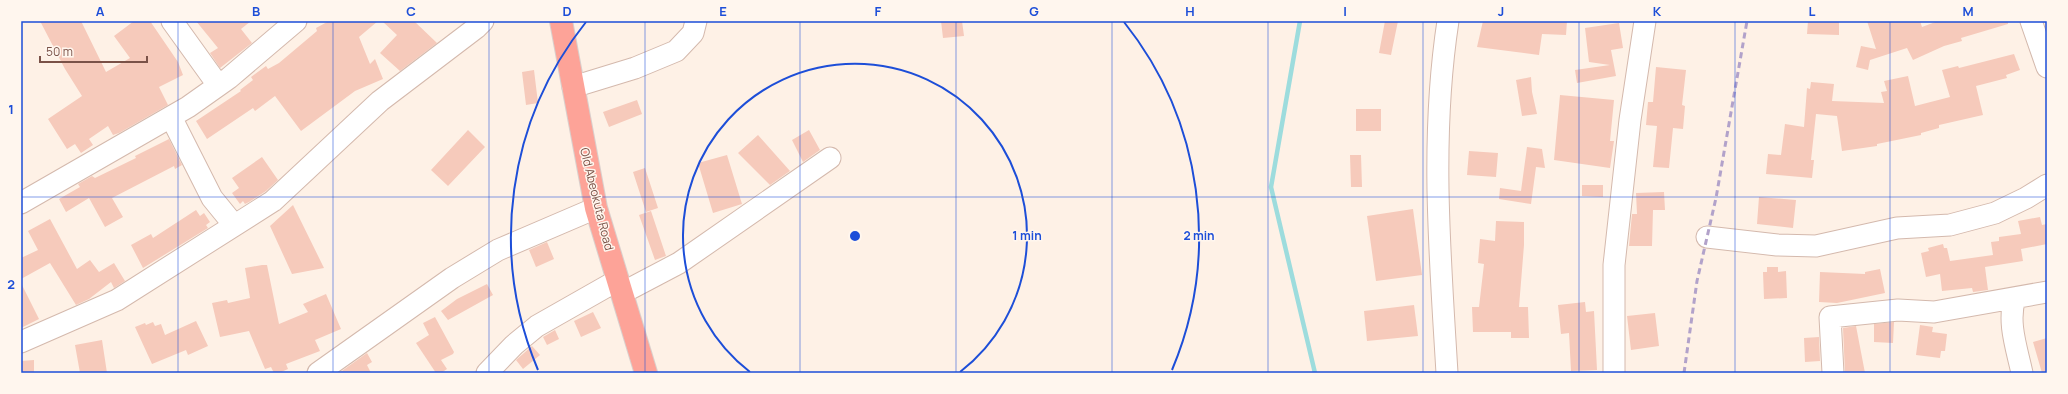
<svg xmlns="http://www.w3.org/2000/svg" width="2068" height="394" font-family="Manrope,sans-serif">
  <style>
    .lines { fill: none; stroke-linecap: round; stroke-linejoin: round }
    .stream { stroke: #9ddcdd; stroke-width: 4.5 }
    .building { fill: #f6cabb }
    .minor-casing { stroke: #d4b9ad; stroke-width: 23 }
    .highway-casing { stroke: #dacfcc; stroke-width: 24 }
    .minor { stroke: #fff; stroke-width: 21 }
    .highway { stroke: #fda398; stroke-width: 22 }
    .rail { stroke: #b2a2ca; stroke-width: 3; stroke-dasharray: 6 4; stroke-linecap: butt }
    .grid { fill: none; stroke: #1d4ed8; stroke-width: 1; stroke-opacity: 0.55 }
    .ring { fill: none; stroke: #1d4ed8; stroke-width: 2 }
    .labels { text-anchor: middle; dominant-baseline: central; stroke-width: 3; stroke-linejoin: round; paint-order: stroke }
    .street-label { font-size: 12px; fill: #7a5248; stroke: #fff6ee }
    .centre { fill: #1d4ed8; stroke: #fff6ee; stroke-width: 2 }
    .ring-label { font-size: 12px; text-anchor: middle; font-weight: bold; fill: #1d4ed8; stroke: #fff6ee; stroke-width: 3; stroke-linejoin: round; paint-order: stroke }
    .neatline { fill: none; stroke: #1d4ed8; stroke-width: 1.5 }
    .grid-label { font-size: 13px; text-anchor: middle; font-weight: bold; fill: #1d4ed8 }
  </style>
  <rect width="100%" height="100%" fill="#fef1e6"/>
  <g class="lines">
    <path class="stream" d="M1300 21 1271 187 1315 373"/>
  </g>
  <path class="building" d="M40 21H81L106 72 130 58 114 36 134 21H150L178 62 183 75 159 87 168 105 119 133 113 135 108 126 89 139 93 145 81 153 75 144 67 149 48 119 82 96 65 69Z
    M196 21H251L241 29 252 43 220 68 210 53 218 48Z
    M329 21H378L359 37 370 64 375 59 383 79 355 91 301 131 275 96 255 111 253 108 207 139 196 121 241 91 240 90 253 80 251 77 266 66 268 69 279 63 317 31 316 28Z
    M382 21H414L437 43 400 71 380 53 397 35Z
    M941 21H962L964 36 943 38Z
    M1385 21H1398L1391 55 1379 53Z
    M1483 21H1567L1566 35 1542 34 1539 55 1477 47Z
    M1808 21H1839V35L1807 34Z
    M1867 21H1920L1922 27 1938 21H2008V24L1961 38 1962 41 1944 46 1913 60 1907 48 1870 60 1868 70 1856 67 1861 46 1876 49Z
    M1619 23 1623 48 1611 50 1616 76 1577 83 1575 70 1610 65 1589 62 1585 28Z
    M2014 54 2020 70 2006 75 2007 78 1976 86 1983 115 1939 125V128L1921 133V135L1877 144V146L1842 151 1837 116 1816 114 1811 160H1814L1812 178 1766 174 1768 154 1781 155 1785 124 1804 127 1807 88 1810 89 1811 82 1834 84 1832 101 1884 103 1881 92 1887 91 1884 81 1908 76 1915 106 1950 97 1942 70 1958 66 1959 68Z
    M1656 67 1686 70 1682 105 1685 106 1683 129 1673 128 1669 168 1653 167 1657 126 1646 125 1648 102H1653Z
    M534 70 538 103 526 105 522 72Z
    M1531 77 1532 92 1537 114 1522 116 1516 80Z
    M1560 95 1614 100 1610 141H1614L1610 168 1554 160Z
    M637 100 642 114 609 127 603 112Z
    M1356 109H1381V131H1356Z
    M468 130 485 147 448 186 431 170Z
    M809 130 820 150 803 162 792 140Z
    M758 135 790 171 770 185 738 153Z
    M169 139 182 165 175 169 174 166 112 198 123 217 105 227 89 198 66 212 59 199 80 187 78 184 92 176 95 178 136 158 135 156Z
    M1527 147 1542 149 1545 168 1536 167 1531 204 1499 199 1500 188 1521 191Z
    M1469 151 1498 153 1496 177 1467 175Z
    M727 155 742 204 713 213 698 163Z
    M1350 155H1361L1362 187H1351Z
    M262 157 278 180 266 191 249 202 245 204 243 201 240 204 232 193 239 188 232 178Z
    M645 168 658 208 646 212 633 172Z
    M1582 185H1603V197L1582 196Z
    M1664 192 1665 210H1653L1652 246H1629L1632 214H1637L1636 193Z
    M1759 197 1796 200 1793 228 1757 224Z
    M293 205 324 268 292 274 270 226Z
    M1413 209 1422 275 1376 281 1367 216Z
    M196 210 200 216 204 213 210 222 206 225 208 228 143 268 131 245 151 234 153 238Z
    M651 211 666 256 655 260 639 215Z
    M2040 217 2042 225 2047 224V244L2021 249 2023 261 1985 267 1988 290 1973 292 1972 288 1942 291 1940 274 1926 277 1921 253 1929 251 1928 248 1943 244 1944 248H1947L1950 261 1993 255 1991 242 1999 241V237L2021 234 2018 221Z
    M50 219 77 269 90 260 99 272 114 263 125 281 114 288 111 282 89 299 76 305 50 263 21 279V258L38 250 28 231Z
    M1496 221 1524 222V245L1519 307H1528L1529 338H1511V332H1473L1472 307H1479L1484 264 1478 263 1480 239 1495 241Z
    M547 242 554 259 536 267 529 250Z
    M262 265H267L279 324 308 312 303 304 326 294 341 329 315 340 320 351 286 364 288 369 279 373H274L271 367 265 369 249 331 220 337 212 303 227 300 228 303 250 298 245 268Z
    M1767 267H1778V272L1786 271 1787 298 1764 299 1763 272H1767Z
    M1880 269 1885 293 1837 303 1819 302 1820 272 1865 274V272Z
    M21 283 39 319 21 328Z
    M487 284 493 295 448 320 441 311 457 299Z
    M1585 302 1586 312 1594 311 1597 370 1571 371 1569 333 1561 334 1558 305Z
    M1414 305 1418 336 1367 341 1364 311Z
    M593 312 601 328 581 337 574 321Z
    M1655 313 1659 346 1631 350 1627 316Z
    M435 317 454 352 453 354 441 360 447 369 441 373H436L416 343 429 335 423 323Z
    M196 321 208 346 188 355 186 350 152 364 135 327 145 323 146 325 153 322 155 326 161 324 165 335Z
    M1894 322 1893 343 1874 342V324Z
    M1920 325 1933 327 1932 332 1947 334 1945 351H1941L1940 358 1916 355Z
    M1856 326 1865 373H1845L1843 328Z
    M555 330 559 339 547 345 543 337Z
    M1819 337 1820 361 1805 362 1804 338Z
    M2047 338V373H2042L2033 342Z
    M102 340 107 373H80L75 345Z
    M532 346 540 355 523 369 516 360Z
    M367 353 372 362 367 365 371 373H339Z
    M34 360V373H21V361Z"/>
  <g class="lines">
    <defs>
      <path id="minor" d="M172 21 218 85
        M2031 21 2047 67
        M573 87 635 68 676 51 693 33 696 21
        M171 117 212 198 234 225
        M21 203 188 107 229 78 296 21
        M1707 237 1777 245 1816 246 1897 228 1950 225 1995 213 2026 198 2047 185
        M622 293 679 263 830 158
        M2015 298C2007 322 2017 349 2022 373
        M21 342 117 300 273 201 380 101 476 28 483 21
        M318 373 452 278 498 250 596 208
        M487 373 514 345 537 326 618 280
        M1447 373C1440 256 1430 138 1448 21
        M1614 373V265L1630 120 1645 21
        M1833 373 1830 317 1898 310 1934 312 2047 292"/>
      <path id="highway" d="M561 21 596 208 646 373"/>
    </defs>
    <use href="#minor" class="minor-casing"/>
    <use href="#highway" class="highway-casing"/>
    <use href="#minor" class="minor"/>
    <use href="#highway" class="highway"/>
    <path class="rail" d="M1684 373 1697 281 1716 198 1747 21"/>
  </g>
  <path class="grid" d="M178 21V373M333 21V373M489 21V373M645 21V373M800 21V373M956 21V373M1112 21V373M1268 21V373M1423 21V373M1579 21V373M1735 21V373M1890 21V373M21 197H2047"/>
  <g class="ring">
    <path d="M750 372A172 172 0 1 1 960 372"/>
    <path d="M538 370A344 344 0 0 1 586 22M1124 22A344 344 0 0 1 1172 370"/>
  </g>
  <g class="labels">
    <g class="street-label">
      <text transform="translate(597 199) rotate(76)">Old Abeokuta Road</text>
    </g>
  </g>
  <circle cx="855" cy="236" r="6" class="centre"/>
  <g class="ring-label">
    <text x="1027" y="240">1 min</text>
    <text x="1199" y="240">2 min</text>
  </g>
  <rect width="2068" height="394" fill="none" stroke="#fff6ee" stroke-width="44"/>
  <path d="M40 56v6h107v-6" fill="none" stroke="#7a5248" stroke-width="2"/>
  <text x="46" y="56" font-size="12" fill="#7a5248" stroke="#fff6ee" stroke-width="3" paint-order="stroke">50 m</text>
  <rect x="22" y="22" width="2024" height="350" class="neatline"/>
  <g class="grid-label">
    <text x="100" y="16">A</text>
    <text x="256" y="16">B</text>
    <text x="411" y="16">C</text>
    <text x="567" y="16">D</text>
    <text x="723" y="16">E</text>
    <text x="878" y="16">F</text>
    <text x="1034" y="16">G</text>
    <text x="1190" y="16">H</text>
    <text x="1345" y="16">I</text>
    <text x="1501" y="16">J</text>
    <text x="1657" y="16">K</text>
    <text x="1812" y="16">L</text>
    <text x="1968" y="16">M</text>
    <text x="11" y="114">1</text>
    <text x="11" y="289">2</text>
  </g>
</svg>
